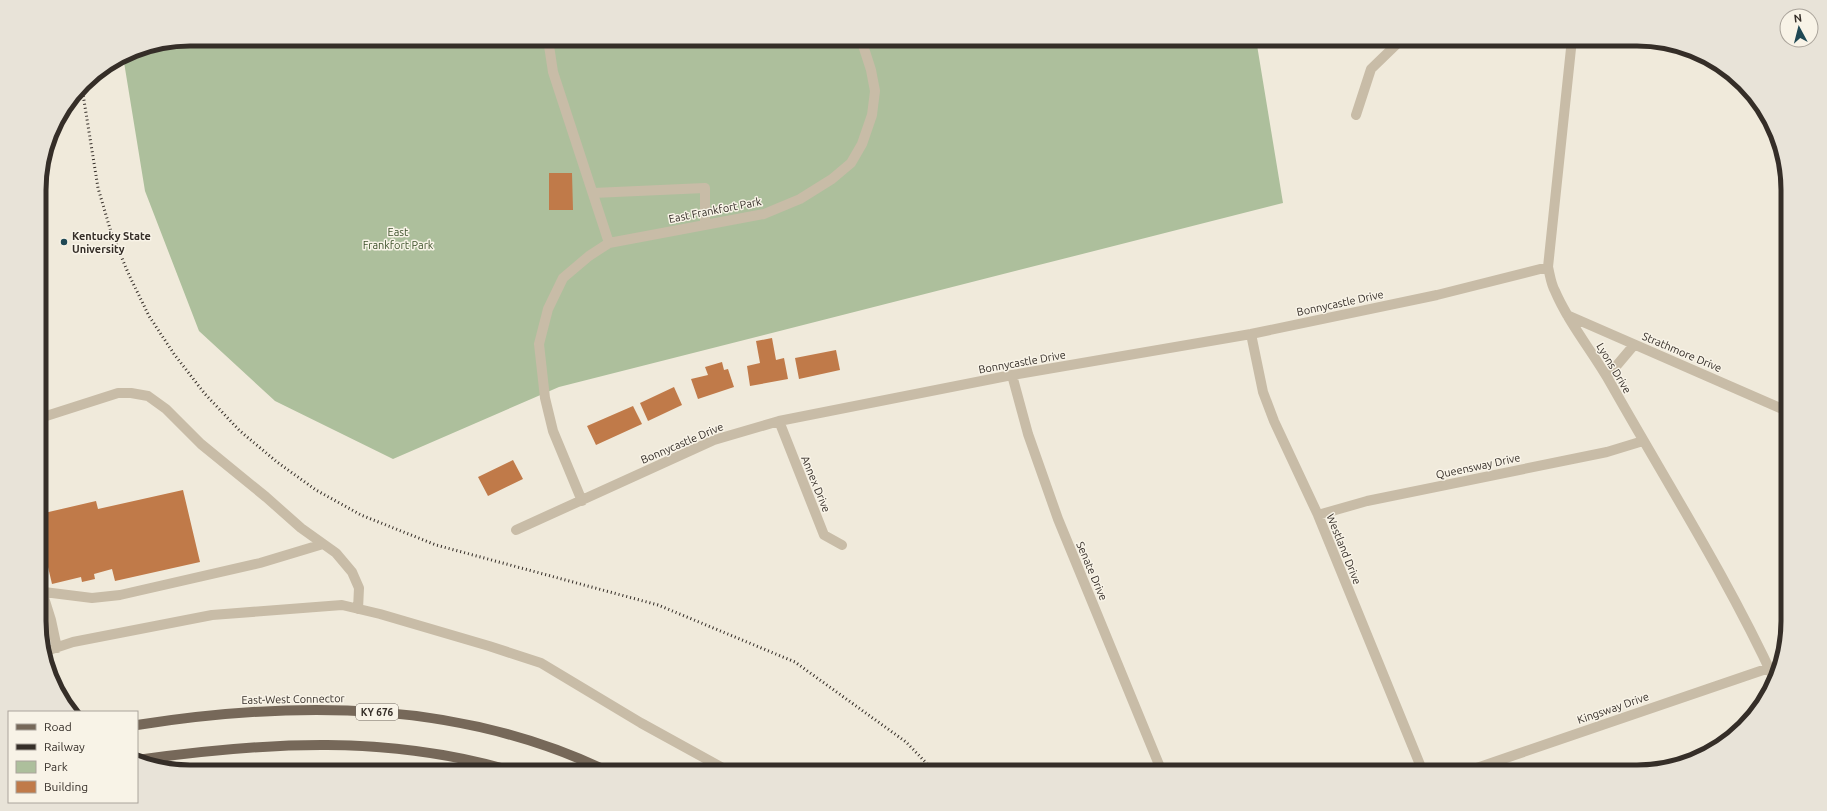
<svg xmlns="http://www.w3.org/2000/svg" width="1827" height="811" font-family="Ubuntu,sans-serif">
  <style>
    .green { fill: #adbf9c }
    .building { fill: #c07a49 }
    .lines { fill: none; stroke-linecap: round; stroke-linejoin: round }
    .minor { stroke: #c8bca7; stroke-width: 10 }
    .major { stroke: #766859; stroke-width: 10 }
    .rail { stroke: #352e28; stroke-width: 3; stroke-dasharray: 1 3; stroke-linecap: butt }
    .poi-dot { fill: #1f4854; stroke: #f8f3e7; stroke-width: 1.5 }
    .labels { text-anchor: middle; dominant-baseline: central; stroke-width: 3; stroke-linejoin: round; paint-order: stroke }
    .shield { fill: #f8f3e7; stroke: #706961; stroke-width: 1 }
    .shield-label { font-size: 10px; font-weight: bold; fill: #352e28 }
    .street-label { font-size: 11px; fill: #352e28; stroke: #f8f3e7 }
    .park-label { font-size: 11px; fill: #3e522c; stroke: #f8f3e7 }
    .poi-label { font-size: 11px; font-weight: bold; fill: #352e28; stroke: #f8f3e7; text-anchor: start }
    .rim { fill: none; stroke: #352e28; stroke-width: 5 }
  </style>
  <rect width="100%" height="100%" fill="#f0eadb"/>
  <path class="green" d="M190 39H1256L1283 203 559 387 393 459 275 401 199 331 145 191 123 56 132 50Z"/>
  <path class="building" d="M549 173H572L573 210H549Z
    M772 338 776 360 784 358 788 379 750 386 747 366 760 363 756 341Z
    M836 350 840 370 799 379 795 358Z
    M722 362 724 370 728 369 734 387 698 399 691 379 708 375 705 367Z
    M674 387 682 405 648 421 640 403Z
    M633 406 642 424 596 445 587 426Z
    M513 460 523 479 488 496 478 477Z
    M183 490 200 562 115 581 112 569 94 574 95 579 82 582 81 577 52 584 40 533V514L96 501 98 509Z"/>
  <g class="lines">
    <path class="minor" d="M548 39 553 72 609 243
      M1572 39 1548 267C1550 275 1551 284 1555 291 1569 324 1593 352 1611 384 1667 483 1728 579 1775 681
      M1356 115 1371 69 1402 39
      M593 193 705 188V225
      M1567 315 1787 411
      M1251 334 1263 392 1274 421 1318 515 1423 772
      M1012 375 1028 434 1058 519 1162 772
      M1607 377 1634 345
      M40 418 118 393H131L148 396 166 409 201 444 266 497 301 528 336 553 352 572 359 588 358 609
      M779 421 824 535 842 545
      M582 501 553 431 545 398 539 344 548 309 563 278 589 256 609 243 764 214 800 199 832 179 851 163 862 144 872 115 875 91 871 70 861 39
      M1318 515 1367 501 1607 452 1643 441
      M516 530 714 440 779 421 1012 375 1251 334 1437 295 1548 267
      M40 585 51 620 57 648
      M44 592 92 598 120 595 260 563 323 544
      M43 652 73 642 212 615 342 605 380 614 489 646 541 663 641 723 730 772
      M1465 772 1769 668"/>
    <path class="major" d="M137 725C297 700 461 700 609 772
      M137 760C266 742 389 734 515 772"/>
    <path class="rail" d="M82 88 98 188 111 232 129 275 149 316 174 354 205 394 240 431 277 462 316 490 361 515 436 545 658 605 795 662 906 742 935 772"/>
  </g>
  <circle class="poi-dot" cx="64" cy="242" r="4"/>
  <g class="labels">
    <rect class="shield" x="356" y="704" width="42" height="16" rx="3"/>
    <g class="shield-label">
      <text x="377" y="712">KY 676</text>
    </g>
    <g class="street-label">
      <text transform="translate(715 210) rotate(-11)">East Frankfort Park</text>
      <text transform="translate(1340 303) rotate(-12)">Bonnycastle Drive</text>
      <text transform="translate(1682 352) rotate(23)">Strathmore Drive</text>
      <text transform="translate(1022 362) rotate(-10)">Bonnycastle Drive</text>
      <text transform="translate(1614 368) rotate(59)">Lyons Drive</text>
      <text transform="translate(682 443) rotate(-23)">Bonnycastle Drive</text>
      <text transform="translate(1478 466) rotate(-12)">Queensway Drive</text>
      <text transform="translate(816 484) rotate(68)">Annex Drive</text>
      <text transform="translate(1344 549) rotate(68)">Westland Drive</text>
      <text transform="translate(1092 571) rotate(67)">Senate Drive</text>
      <text transform="translate(293 699) rotate(-1)">East-West Connector</text>
      <text transform="translate(1613 708) rotate(-19)">Kingsway Drive</text>
    </g>
    <g class="park-label">
      <text x="398" y="232">East<tspan x="398" dy="13">Frankfort Park</tspan></text>
    </g>
    <g class="poi-label">
      <text x="72" y="236">Kentucky State<tspan x="72" dy="13">University</tspan></text>
    </g>
  </g>
  <path d="M0 0H1827V811H0ZM190 46H1637A144 144 0 0 1 1781 190V621A144 144 0 0 1 1637 765H190A144 144 0 0 1 46 621V190A144 144 0 0 1 190 46Z" fill="#e8e3d8" fill-rule="evenodd"/>
  <path class="rim" d="M190 46H1637A144 144 0 0 1 1781 190V621A144 144 0 0 1 1637 765H190A144 144 0 0 1 46 621V190A144 144 0 0 1 190 46Z"/>
  <rect x="8" y="711" width="130" height="92" fill="#f8f3e7" stroke="#aaa49b"/>
  <rect x="16" y="724" width="20" height="6" fill="#766859" stroke="#aaa49b"/>
  <text x="44" y="731" font-size="12" fill="#352e28">Road</text>
  <rect x="16" y="744" width="20" height="6" fill="#352e28" stroke="#aaa49b"/>
  <text x="44" y="751" font-size="12" fill="#352e28">Railway</text>
  <rect x="16" y="761" width="20" height="12" fill="#adbf9c" stroke="#aaa49b"/>
  <text x="44" y="771" font-size="12" fill="#352e28">Park</text>
  <rect x="16" y="781" width="20" height="12" fill="#c07a49" stroke="#aaa49b"/>
  <text x="44" y="791" font-size="12" fill="#352e28">Building</text>
  <g transform="translate(1799 28) rotate(353)"><circle r="19" fill="#f8f3e7" stroke="#aaa49b"/>
  <path d="M0-3L7 15L0 10L-7 15Z" fill="#1f4854"/>
  <text y="-6" font-size="11" font-weight="bold" text-anchor="middle" fill="#352e28">N</text>
  </g>
</svg>
